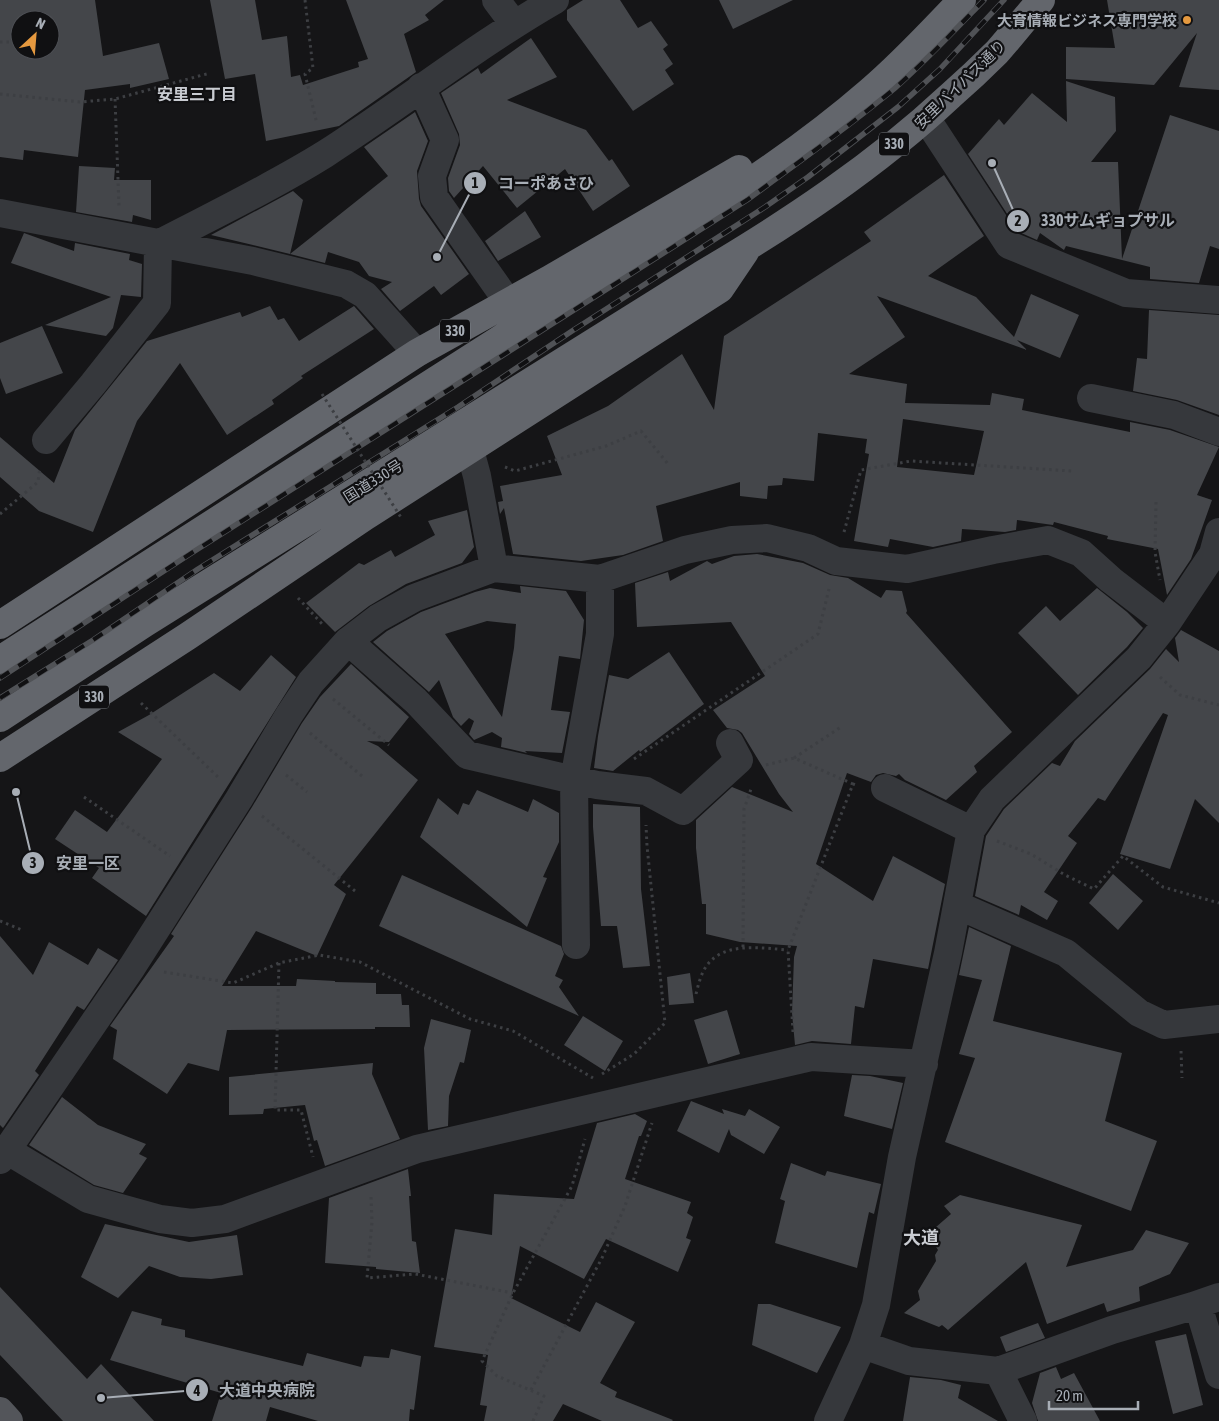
<svg xmlns="http://www.w3.org/2000/svg" width="1219" height="1421" font-family="'Asap Condensed','Noto Sans JP',sans-serif">
  <style>
    .building { fill: #44464a; fill-rule: evenodd }
    .lines { fill: none; stroke-linecap: round; stroke-linejoin: round }
    .path { stroke: #3d3f43; stroke-width: 3; stroke-dasharray: 2.5 4; stroke-linecap: butt }
    .street { stroke: #36383c; stroke-width: 28 }
    .primary { stroke: #53555a; stroke-width: 28 }
    .highway { stroke: #63666c; stroke-width: 28 }
    .rail-casing { stroke: #505256; stroke-width: 5.5 }
    .rail { stroke: #101012; stroke-width: 4; stroke-dasharray: 11; stroke-linecap: butt }
    .path-bridge { stroke: #3d3f43; stroke-width: 3; stroke-dasharray: 2.5 4; stroke-linecap: butt }
    .poi-dot { fill: #e5993f; stroke: #101012; stroke-width: 2 }
    .labels { text-anchor: middle; dominant-baseline: central; stroke-width: 4.5; stroke-linejoin: round; paint-order: stroke }
    .shield { fill: #101012; stroke: #7a7f85; stroke-width: 1 }
    .shield-label { font-size: 14px; font-weight: bold; fill: #a8aeb6 }
    .poi-label { font-size: 15px; font-weight: bold; fill: #a8aeb6; stroke: #101012; text-anchor: end }
    .street-label { font-size: 15px; fill: #a8aeb6; stroke: #101012 }
    .neighbourhood-label { font-size: 16px; font-weight: bold; fill: #c9ccd2; stroke: #101012 }
    .quarter-label { font-size: 18px; font-weight: bold; fill: #c9ccd2; stroke: #101012 }
    .leader { fill: none; stroke: #a8aeb6; stroke-width: 2 }
    .callout-dot { fill: #a8aeb6; stroke: #101012; stroke-width: 2 }
    .mark-label { font-size: 15px; text-anchor: middle; font-weight: bold; fill: #111 }
    .callout-label { font-size: 16px; text-anchor: middle; font-weight: bold; fill: #a8aeb6; stroke: #101012; stroke-width: 4.5; stroke-linejoin: round; paint-order: stroke }
  </style>
  <rect width="100%" height="100%" fill="#151517"/>
  <path class="building" d="M0 0H95L103 56 159 43 169 79 130 88V84L85 90 78 157 24 150 23 160 0 157ZM20 20H50V50H20Z
    M210 0H255L262 40 287 36 291 77 300 75 303 85 359 67 358 62 368 59 346 0H444L425 15 429 20 404 34 416 72 339 126 266 141 255 74 225 79Z
    M583 0H620L638 28 651 21 668 45 663 49 673 64 665 70 674 84 633 111 567 20V10Z
    M719 0H793L733 29Z
    M1107 0H1219V90L1179 87 1197 33 1154 85 1066 79V47L1115 48Z
    M531 38 557 77 507 100 586 130 609 161 612 159 630 186 593 211 565 169 517 208 483 166 454 198 449 191 448 178 460 145 459 134 441 93 478 68 481 74Z
    M1066 81 1115 97 1116 131 1091 162H1118L1122 259 1170 115 1219 131V249L1210 246 1199 283 1150 279V267L1066 246 1064 250 1040 233 1037 240 1019 232 968 154 999 119 1004 125 1032 93 1067 122Z
    M415 112 428 141 417 171 419 199 421 206 469 274 441 295 434 286 400 311 381 289 392 282 369 276 359 262 328 252 325 263 290 254 388 176 364 147Z
    M79 166 115 168 114 180H151V220L133 215 132 222 76 212Z
    M944 175 984 236 928 276 976 297 1014 337 1031 294 1079 315 1060 358 1017 340 1027 350 877 296 905 337 849 374 907 384 905 403 990 405 992 393 1024 399 1022 410 1130 432V422L1170 430 1219 447 1197 495 1212 500 1191 559 1167 595 1158 549 1107 539 1108 536 1054 522 1053 525 1017 520 1016 530 1005 532 962 529 961 541 933 547 890 539 888 547 854 541 869 454 865 453 867 439 818 433 814 481 783 478 782 485 768 486 767 499 740 496V482L656 506 663 541 623 555 581 561 513 554 504 508 500 514 498 502 503 501 500 486 562 475 547 436 608 406 682 354 714 410 724 336 871 241 864 232ZM903 419 984 431 974 475 897 467Z
    M293 191 303 200 290 254 211 235Z
    M525 211 541 237 498 261 485 241Z
    M24 233 74 251 75 243 130 254 129 260 142 264 141 297 121 295 113 328 106 336 45 325 111 297 11 263Z
    M270 306 278 320 284 318 299 341 354 306 374 329 301 376 303 378 272 400 274 404 227 435 180 363 137 421 93 532 39 511 0 477V437L54 483 75 430 147 341 240 312 242 317Z
    M1149 310 1219 315V415L1177 400 1133 391 1137 358 1147 359Z
    M42 326 63 373 6 394 0 378V343Z
    M467 510 474 547 462 563 406 584 369 606 335 632 306 603 359 563 364 565 391 550 395 557 435 535 428 521Z
    M757 554 803 563 830 575 848 578 881 598 886 590 902 591 907 611 906 613 1012 732 974 766 977 772 946 800 905 780 899 774 896 776 883 773 876 775 871 782 847 773 816 864 873 901 893 856 945 884 928 969 873 959 864 1008 855 1006 851 1044 812 1041 795 1045 792 1013 794 957 797 946 740 942 706 934V904H702L696 848V820L732 787 793 812 779 794 742 733 738 730 727 728 713 710 765 676 731 622 637 627 635 583 668 572 670 581 707 561 712 564 734 556Z
    M520 586 566 591 584 620 580 659 559 656 551 710 570 712 562 753 525 751 527 753 501 747 502 738 492 732 474 740 469 734 474 721 469 718 461 726 453 717 439 680 429 692 373 642 387 631 421 612 475 592 490 588 521 593ZM487 621 516 624 514 648 502 717 445 634Z
    M1097 588 1127 612 1143 628 1127 647 1078 695 1018 633 1046 606 1060 621Z
    M1181 630 1219 651V823L1195 799 1170 869 1120 854 1168 715 1163 713 1105 801 1098 798 1068 836 1077 843 1044 892 1058 901 1047 920 1021 905 1019 915 975 896 986 836 1004 809 1052 763 1060 766 1075 741 1150 669 1166 649 1179 662 1175 638Z
    M669 652 704 704 640 752 639 750 613 771 594 768 598 736 609 675 628 679Z
    M271 655 296 677 146 916 92 878 99 868 55 839 75 810 107 832 162 759 118 732 149 715 214 673 240 691Z
    M351 664 409 717 389 742 367 741 378 746 418 780 334 885 346 894 317 956 256 931 222 986H296L297 979 335 981V982L376 983V994H401L402 1005H409L410 1027H375V1029L227 1030 219 1071 188 1063 167 1094 113 1059 117 1030 110 1026 174 936 171 934 252 807 302 723 320 697Z
    M477 790 528 812 533 799 559 813V842L543 877 547 878 527 927 420 837 438 798 458 815 463 803 469 805Z
    M593 804 640 807 641 889 650 966 623 968 617 926H601L593 827Z
    M1113 874 1143 901 1118 930 1089 903Z
    M402 875 561 946 564 954 555 976 563 980 559 987 579 1016 379 926Z
    M969 927 1011 946 993 1021 1122 1053 1105 1121 1157 1141 1131 1211 945 1142 975 1058 959 1054 982 980 959 975Z
    M0 936 33 975 49 942 88 965 98 948 118 960 84 1010 77 1006 35 1071 39 1075 3 1128 0 1125Z
    M690 973 694 1003 669 1005 667 977Z
    M727 1010 740 1054 708 1064 694 1020Z
    M583 1016 623 1041 605 1071 564 1045Z
    M431 1019 471 1030 464 1063 460 1062 449 1096 448 1126 428 1130 424 1048Z
    M373 1063 372 1074 400 1139 325 1166 317 1140 314 1141 305 1105 264 1109 263 1114 229 1115V1077Z
    M852 1075 870 1076 903 1083 892 1129 844 1116Z
    M62 1097 98 1125 146 1144 139 1154 147 1158 123 1193 94 1185 29 1145Z
    M691 1101 724 1114 722 1109 745 1116 749 1109 780 1127 764 1154 731 1135 729 1129 719 1153 677 1131Z
    M635 1114 647 1121 641 1136H639L625 1179 691 1202 687 1213 693 1217 686 1238 691 1240 678 1272 606 1239 584 1279 520 1246 511 1298 580 1332 596 1302 635 1322 600 1383 617 1392 615 1397 673 1420 672 1421H602L563 1404 553 1421H484L487 1406 480 1405 488 1355 434 1347 455 1229 492 1235 494 1194 574 1199 597 1123Z
    M791 1163 825 1176 827 1171 881 1184 874 1214 869 1212 857 1268 775 1243 785 1201 780 1199Z
    M408 1169 411 1196H409L412 1241 416 1242 420 1273 376 1269V1267L325 1263 329 1198Z
    M960 1195 1082 1225 1066 1267 1133 1250 1146 1230 1189 1243 1170 1274 1139 1287 1140 1301 1107 1312 1104 1303 1047 1324 1026 1262 948 1330 942 1325 939 1327 904 1313 920 1300 918 1291 936 1261 935 1255 938 1250 928 1234 951 1214 944 1206Z
    M105 1224 189 1242 237 1235 243 1275 211 1279 180 1277 149 1266 118 1298 81 1277Z
    M0 1287 87 1379 101 1364 154 1421H63L0 1355Z
    M758 1304H770L841 1327 817 1373 752 1345Z
    M132 1311 162 1319 161 1325 185 1330V1337L303 1366 307 1353 361 1367 364 1356 389 1358 391 1349 421 1356 414 1410 410 1409 409 1421H318L270 1407 266 1421H212L221 1393 110 1360Z
    M1038 1323 1045 1338 1006 1352 1000 1337Z
    M1186 1334 1203 1405 1173 1414 1155 1341Z
    M1056 1367 1061 1379 1074 1373 1100 1421H1038L1032 1403 1040 1373Z
    M910 1377 941 1380 961 1385 958 1398 998 1421H903Z"/>
  <g class="lines">
    <path class="path" d="M305 0 313 68 305 74 317 124
      M0 42H20
      M0 94 80 102 115 99 210 73
      M115 99 119 206
      M505 467 515 471 606 446 641 431 668 464
      M1156 502 1155 552 1160 580
      M0 514 38 482 40 467
      M844 532 861 470 911 461 1072 471
      M298 598 324 626
      M1160 677 1180 695 1219 705
      M333 699 389 745
      M141 703 218 777
      M310 733 362 776
      M794 758 841 727
      M634 759 818 634 829 589
      M766 765 794 758 853 784
      M286 775 307 792
      M84 797 170 856
      M262 816 355 891
      M997 841 1031 854 1065 875 1094 889 1123 856 1163 887 1219 903
      M0 921 22 930
      M743 947 744 809 751 789
      M279 963 275 1110H301L313 1157
      M164 972 233 983 279 963 319 955 360 962 470 1019 513 1031 593 1078
      M696 994C698 986 700 978 703 972 718 940 760 948 788 950
      M793 1032 788 950 853 784 856 785
      M1181 1051 1182 1078
      M602 1074 634 1054 665 1023 647 846 646 825
      M371 1197 372 1222 367 1278 415 1274 513 1293
      M531 1390 602 1258 625 1206 652 1123
      M533 1421 544 1396 497 1376 482 1361 513 1293 572 1186 585 1139"/>
    <path class="street" d="M496 0 514 24
      M421 87 445 140 432 176 434 197 508 302
      M926 118 1009 245 1126 293 1219 300
      M0 213 253 261 346 284 365 295 417 353
      M1091 398 1174 415 1219 432
      M46 440 93 384 157 303 158 244C214 215 272 187 325 154 403 104 475 46 555 0
      M470 450 477 476 494 568
      M600 579V634L574 780 597 785 646 791 683 811 739 760 730 743
      M348 641 416 701 467 755 574 780 576 945
      M885 788 971 830
      M957 905 1066 953 1139 1013 1164 1025 1219 1019
      M8 1151 88 1199 160 1219 192 1223 225 1219 417 1149 811 1057 924 1064
      M0 1160 132 967 239 799 289 715 311 682 348 641 378 618 414 598 494 568 600 579 685 550 732 540 767 538 808 548 836 561 907 569 993 550 1048 540 1081 553 1111 580 1167 623
      M1198 1305 1219 1375
      M863 1345 909 1361 998 1371 1112 1330 1193 1306 1219 1297
      M998 1371 1023 1421
      M828 1421 863 1345 876 1305 902 1157 948 953 971 830 992 799 1139 658 1167 623 1213 554 1219 532"/>
    <path class="primary" d="M0 1411 9 1421"/>
    <path class="highway" d="M0 625 417 353 550 279 739 169
      M0 660C172 548 346 438 519 327 638 251 763 184 870 91 903 63 932 31 962 0
      M0 718 145 623 701 275C789 223 875 166 950 96 966 82 982 67 997 52 1012 35 1026 17 1041 0
      M0 758 188 636 366 516 720 289 745 252"/>
    <defs>
      <path id="rail" d="M0 678 190 554 747 200C796 164 847 128 894 89 926 61 955 30 984 0
        M0 698 93 640 198 569 458 407 572 331 765 207 808 177 898 107 940 69 1004 0"/>
    </defs>
    <use href="#rail" class="rail-casing"/>
    <use href="#rail" class="rail"/>
    <path class="path-bridge" d="M322 394 402 519"/>
  </g>
  <circle class="poi-dot" cx="1187" cy="20" r="5"/>
  <g class="labels">
    <g class="shield">
      <rect x="879" y="132.5" width="30" height="23" rx="4"/>
      <rect x="440" y="319.5" width="30" height="23" rx="4"/>
      <rect x="79" y="685.5" width="30" height="23" rx="4"/>
    </g>
    <g class="shield-label">
      <text x="894" y="144">330</text>
      <text x="455" y="331">330</text>
      <text x="94" y="697">330</text>
    </g>
    <g class="poi-label">
      <text x="1177" y="20">大育情報ビジネス専門学校</text>
    </g>
    <g class="street-label">
      <text transform="translate(960 84) rotate(-44)">安里バイパス通り</text>
      <text transform="translate(373 481) rotate(-32)">国道330号</text>
    </g>
    <g class="neighbourhood-label">
      <text x="197" y="94">安里三丁目</text>
    </g>
    <g class="quarter-label">
      <text x="921" y="1237">大道</text>
    </g>
  </g>
  <path class="leader" d="M437 257L475 183M992 163L1018 221M16 792L33 863M101 1398L197 1390"/>
  <g class="callout-dot">
    <circle cx="437" cy="257" r="5"/>
    <circle cx="992" cy="163" r="5"/>
    <circle cx="16" cy="792" r="5"/>
    <circle cx="101" cy="1398" r="5"/>
    <circle cx="475" cy="183" r="12"/>
    <circle cx="1018" cy="221" r="12"/>
    <circle cx="33" cy="863" r="12"/>
    <circle cx="197" cy="1390" r="12"/>
  </g>
  <g class="mark-label">
    <text x="475" y="188">1</text>
    <text x="1018" y="226">2</text>
    <text x="33" y="868">3</text>
    <text x="197" y="1396">4</text>
  </g>
  <g class="callout-label">
    <text x="546" y="189">コーポあさひ</text>
    <text x="1108" y="226">330サムギョプサル</text>
    <text x="88" y="869">安里一区</text>
    <text x="267" y="1396">大道中央病院</text>
  </g>
  <g transform="translate(35 35) rotate(26)"><circle r="24" fill="#101012" stroke="#4d4f54"/>
  <path d="M0-4L9 19L0 12L-9 19Z" fill="#e5993f"/>
  <text y="-8" font-size="14" font-weight="bold" text-anchor="middle" fill="#a8aeb6">N</text>
  </g>
  <path d="M1049 1401v8h89v-8" fill="none" stroke="#a8aeb6" stroke-width="2.5"/>
  <text x="1056" y="1401" font-size="15" fill="#a8aeb6" stroke="#101012" stroke-width="4" paint-order="stroke">20 m</text>
</svg>
